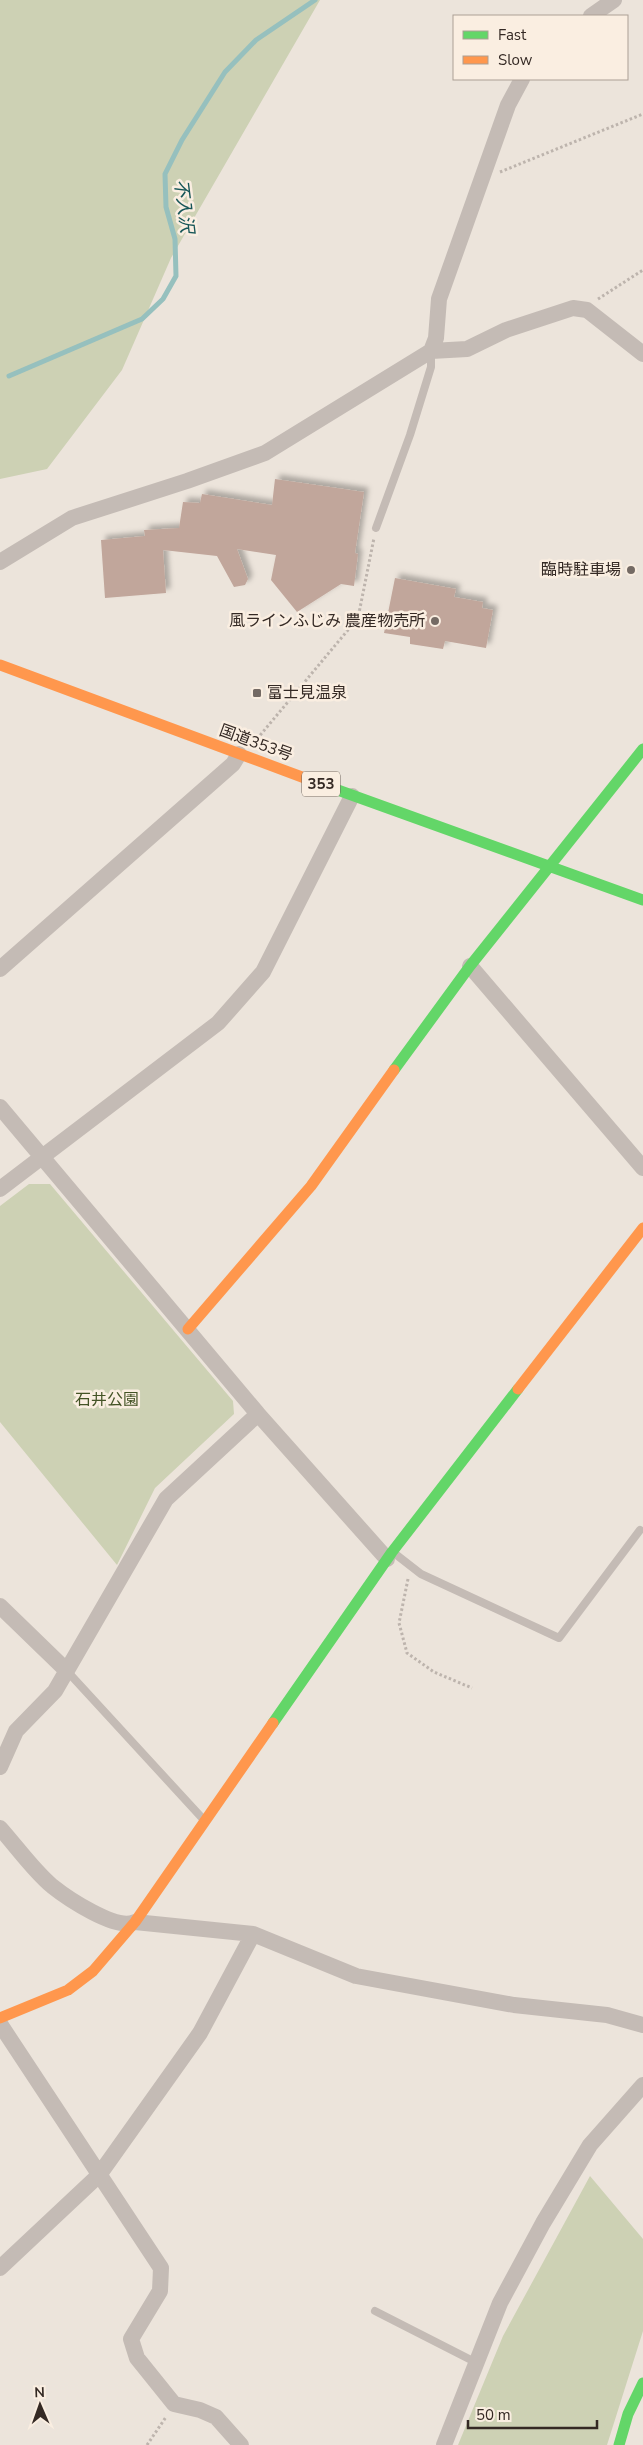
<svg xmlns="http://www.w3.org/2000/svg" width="643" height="2445" font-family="'Nunito Sans','Noto Sans JP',sans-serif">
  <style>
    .green { fill: #cdd1b4 }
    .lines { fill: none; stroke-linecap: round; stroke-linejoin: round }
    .stream { stroke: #96c0be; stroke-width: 5 }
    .building { fill: #c1a69b; filter: url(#shadow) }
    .path { stroke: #bdb4ad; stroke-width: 3; stroke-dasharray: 2.5 2.5; stroke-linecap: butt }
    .lane { stroke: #c4bbb5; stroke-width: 8 }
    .street { stroke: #c4bbb5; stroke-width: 16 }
    .fast { stroke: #63d668; stroke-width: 11 }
    .slow { stroke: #ff974d; stroke-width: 11 }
    .poi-dot { fill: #746a64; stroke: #faeee1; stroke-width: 2 }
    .labels { text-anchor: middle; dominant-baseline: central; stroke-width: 5; stroke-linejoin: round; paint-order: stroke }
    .shield { fill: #faeee1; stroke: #6f645d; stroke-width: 1 }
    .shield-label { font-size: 15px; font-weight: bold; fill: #342924 }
    .poi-label { font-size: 16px; fill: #342924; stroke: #faeee1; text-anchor: end }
    .street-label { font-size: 16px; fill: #342924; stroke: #faeee1 }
    .park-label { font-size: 16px; fill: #445426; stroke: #faeee1 }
    .water-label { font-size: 18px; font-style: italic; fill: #165658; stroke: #faeee1 }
  </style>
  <defs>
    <filter id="shadow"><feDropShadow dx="4.5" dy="-4.5" stdDeviation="2.5" flood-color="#0004"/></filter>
  </defs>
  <rect width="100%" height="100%" fill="#ece4db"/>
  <path class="green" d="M0 0H320L171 258 122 370 47 469 0 479Z
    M29 1184H50L233 1401 234 1414 155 1488 117 1565 0 1422V1206Z
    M590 2176 643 2239V2331L607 2445H458L503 2336Z"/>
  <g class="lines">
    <path class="stream" d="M9 376 142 319 163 299 176 276 175 239 166 207 165 174 182 140 225 72 256 40 315 0"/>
  </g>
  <path class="building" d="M275 479 364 492 355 553 358 554 354 586 341 584 297 612 271 580 276 555 237 549 248 579 245 585 234 587 217 556 163 550 166 593 105 598 101 540 145 536 144 530 179 528 183 502 200 503 202 494 272 505Z
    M395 578 456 589 454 597 483 602 482 608 493 610 486 648 445 641 443 649 410 644V637L384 633Z"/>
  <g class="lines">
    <path class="path" d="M500 172 643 114
      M598 299 643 270
      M257 739 358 618 374 538
      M408 1579 399 1623 407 1653 434 1672 472 1688
      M147 2445 166 2417"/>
    <path class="lane" d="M376 528 410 435 431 367V351
      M394 1553 421 1574 559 1638 640 1530
      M67 1671 203 1819
      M375 2311 477 2363"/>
    <path class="street" d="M591 16 614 0
      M431 351 436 338 439 299 508 105 522 79
      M0 562 72 518 187 481 265 453 431 351 467 349 506 330 573 308 587 310 643 354
      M470 966 643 1168
      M0 969 233 764 239 754
      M0 1107 258 1414 387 1559
      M0 1189 218 1023 263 972 352 796
      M0 1606 67 1671
      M0 1767 16 1731 55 1691 166 1499 258 1414
      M0 1828C17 1847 33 1870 52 1886 67 1898 116 1931 135 1922L253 1934 356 1976 514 2005 607 2015 643 2025
      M0 2024 161 2268 160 2291 131 2339 137 2358 174 2404 200 2410 216 2417 241 2445
      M0 2268 99 2175 200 2033 253 1934
      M444 2445 500 2303 543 2223 590 2145 643 2085"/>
    <path class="fast" d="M310 780 643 900
      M394 1070 470 966 643 749
      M273 1723 392 1552 518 1389
      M619 2445 628 2414 643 2383"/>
    <path class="slow" d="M0 665 310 780
      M188 1329 311 1186 394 1070
      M518 1389 643 1228
      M0 2018 68 1990 93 1971 135 1922 273 1723"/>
  </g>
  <g class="poi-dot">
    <circle cx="631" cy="570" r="5"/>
    <circle cx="435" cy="621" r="5"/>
    <rect x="252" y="688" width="10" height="10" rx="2.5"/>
  </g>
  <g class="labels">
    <rect class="shield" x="302" y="771.5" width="38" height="25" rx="4"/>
    <g class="shield-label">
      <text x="321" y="784">353</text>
    </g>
    <g class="poi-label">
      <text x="621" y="570">臨時駐車場</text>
      <text x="425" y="621">風ラインふじみ 農産物売所</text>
      <text x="267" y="693" text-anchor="start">富士見温泉</text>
    </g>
    <g class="street-label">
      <text transform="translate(256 743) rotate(20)">国道353号</text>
    </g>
    <g class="park-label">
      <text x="107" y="1400">石井公園</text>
    </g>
    <g class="water-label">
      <text transform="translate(184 206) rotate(83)">不入沢</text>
    </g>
  </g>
  <rect x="453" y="15" width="175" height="65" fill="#faeee1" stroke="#ab9f95"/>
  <rect x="463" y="31" width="25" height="8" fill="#63d668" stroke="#ab9f95"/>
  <text x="498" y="40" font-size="15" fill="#342924">Fast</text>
  <rect x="463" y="56" width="25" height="8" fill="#ff974d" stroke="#ab9f95"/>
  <text x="498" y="65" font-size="15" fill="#342924">Slow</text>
  <g transform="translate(40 2405) rotate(358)" stroke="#faeee1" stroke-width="4" paint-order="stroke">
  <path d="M0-4L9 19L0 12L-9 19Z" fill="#342924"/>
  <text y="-8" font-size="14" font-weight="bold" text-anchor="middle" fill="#342924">N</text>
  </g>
  <path d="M468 2420v8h129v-8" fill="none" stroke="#342924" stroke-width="2.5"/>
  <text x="476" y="2420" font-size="15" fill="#342924" stroke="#faeee1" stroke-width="4" paint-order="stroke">50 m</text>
</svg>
